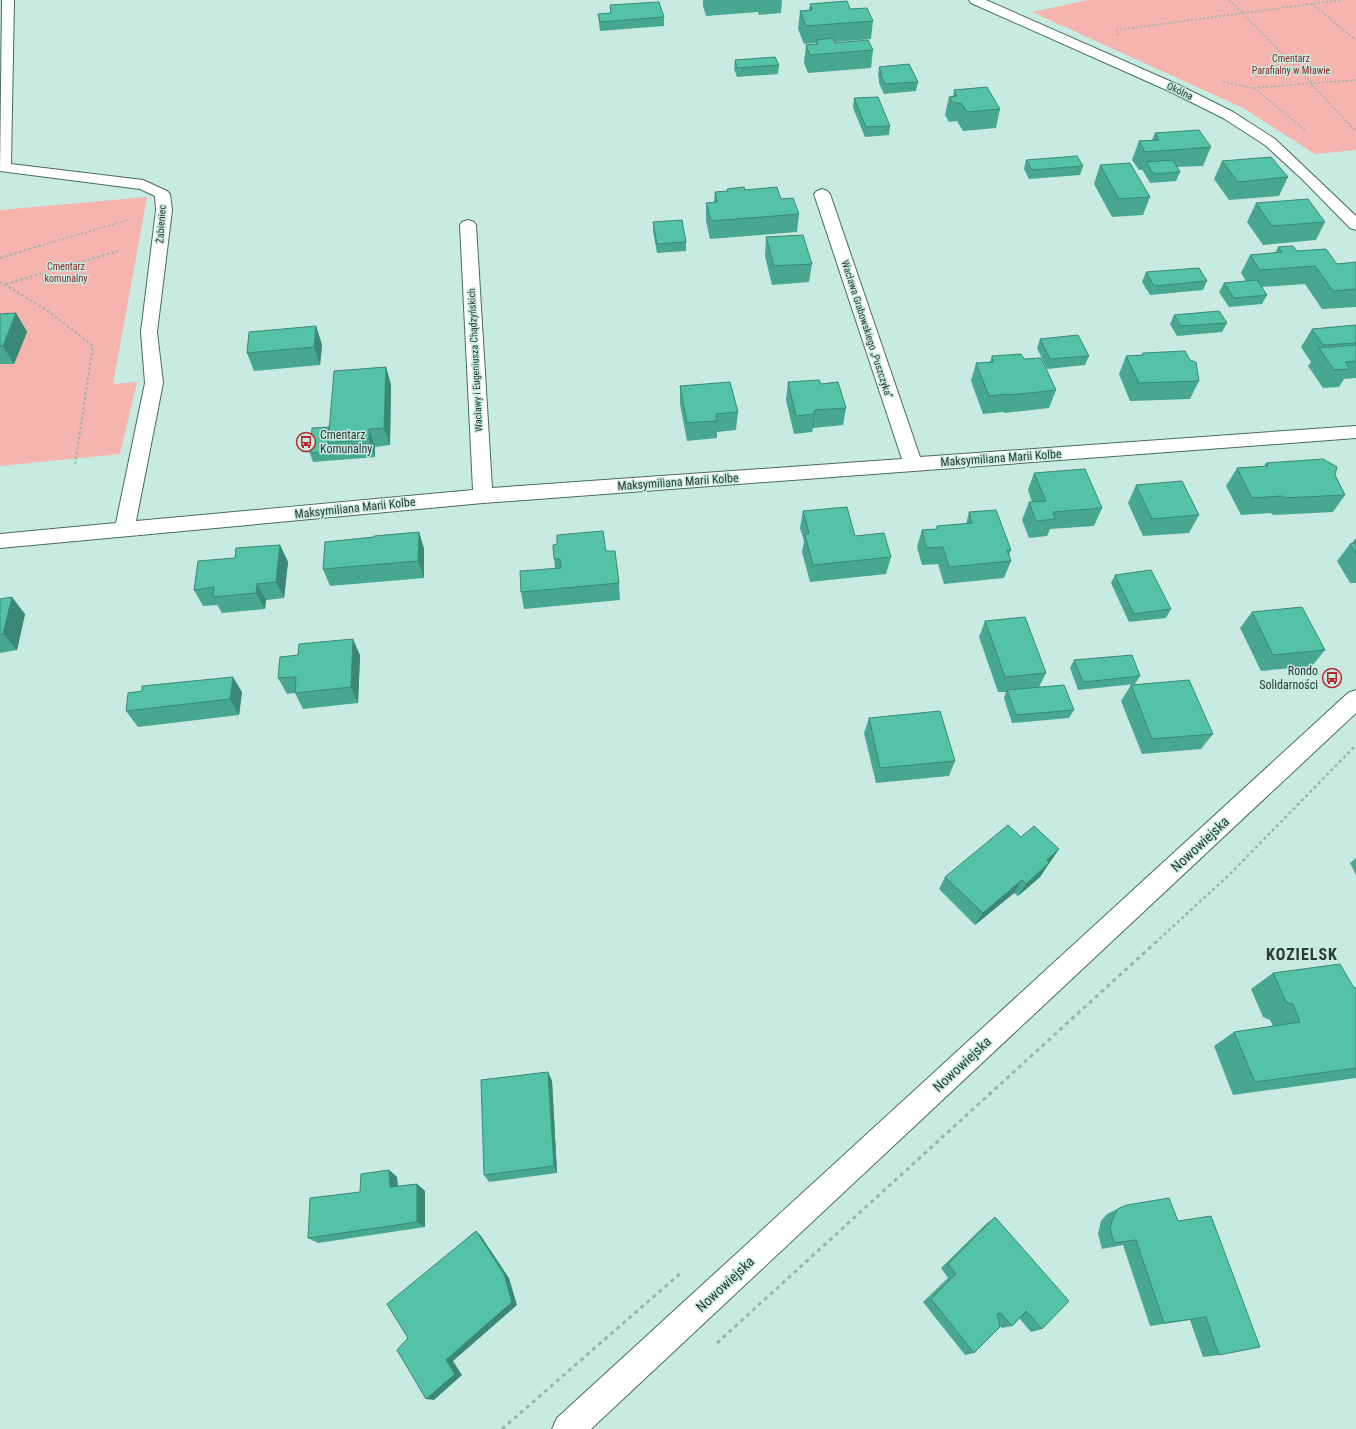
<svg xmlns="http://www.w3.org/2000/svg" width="1356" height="1429" font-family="'Roboto Condensed',sans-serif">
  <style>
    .green { fill: #f5b4ae }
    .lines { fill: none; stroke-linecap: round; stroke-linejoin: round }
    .street-casing { stroke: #496a61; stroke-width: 2 }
    .path-far3 { stroke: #98b5ac; stroke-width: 1.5; stroke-dasharray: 2 2; stroke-linecap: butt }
    .path-far2 { stroke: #98b5ac; stroke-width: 2; stroke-dasharray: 2.5 2.5; stroke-linecap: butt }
    .path-far1 { stroke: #98b5ac; stroke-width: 2.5; stroke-dasharray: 3 3; stroke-linecap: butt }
    .path { stroke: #98b5ac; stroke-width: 3; stroke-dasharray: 4 4; stroke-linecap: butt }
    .street { fill: #fff; fill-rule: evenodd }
    .wall { fill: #47a790 }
    .shaded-wall { fill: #3a8875 }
    .building { fill: #53c2a7; stroke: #3a8875 }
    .labels { text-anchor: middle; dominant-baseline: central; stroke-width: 3; stroke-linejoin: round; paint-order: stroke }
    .far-park-label { font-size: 10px; fill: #8b2324; stroke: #c7ebe0 }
    .far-street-label { font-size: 10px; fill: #2b3935; stroke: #c7ebe0 }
    .poi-label { font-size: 12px; fill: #2b3935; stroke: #c7ebe0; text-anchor: start }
    .street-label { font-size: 12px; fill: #2b3935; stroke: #c7ebe0 }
    .near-street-label { font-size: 14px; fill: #2b3935; stroke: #c7ebe0 }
    .district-label { font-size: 16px; font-weight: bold; letter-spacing: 1px; fill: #2b3935; stroke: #c7ebe0 }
  </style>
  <rect width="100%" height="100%" fill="#c7ebe0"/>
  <path class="green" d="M1088 0H1356V150L1315 154 1243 108 1032 12Z
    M147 197 113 384 137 382 120 454 0 466V210Z"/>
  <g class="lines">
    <defs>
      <path id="street" d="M2 0H14L11 164 143 180 167 191 170 194 172 210 157 332 163 383 136 521 473 490 460 225 462 222 468 220 474 222 476 225 492 488 902 459 814 194 817 191 822 189 827 191 830 194 920 457 1356 426V438L483 503 0 548V534L116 523 145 383 141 332 156 210 155 196 140 189 0 171Z
        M969 0H986L1181 86 1233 112 1275 139 1356 216V230L1350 228 1302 179 1265 145 1223 118 1171 92 971 3Z
        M1356 690V713L591 1429H552L557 1418 1348 693Z"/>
    </defs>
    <use href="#street" class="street-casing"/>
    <path class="path-far3" d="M1229 0 1243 13
      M1312 4 1356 40
      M1242 13 1313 84
      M1118 35 1117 30 1341 0
      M1223 82 1253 88 1356 80
      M1312 85 1356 131
      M1254 88 1306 131
      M39 246 128 220"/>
    <path class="path-far2" d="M0 258 42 245
      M0 282 48 311 93 346 75 464
      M6 284 118 251"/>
    <path class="path-far1" d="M1155 943 1230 874 1356 745"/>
    <path class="path" d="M717 1343 1156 942
      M502 1429 683 1271"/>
    <use href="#street" class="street"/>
  </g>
  <path class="wall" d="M703 0H782L781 13 759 15 758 12 706 16 703 6Z
    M810 4 850 9 873 21 871 39 835 42V43L873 50 871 68 808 73 804 63 806 45 816 44V43L804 44 798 29 800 11 809 10Z
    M610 5 664 17V26L600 31 599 23 598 14 610 13Z
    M735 60 779 65 778 74 737 77 734 69Z
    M879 67 918 82 916 91 884 94 879 83V79L878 76Z
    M954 90 1000 109 996 128 963 131 957 121 949 122 945 115 949 97H953Z
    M854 98 890 126 889 135 865 137 853 108Z
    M1155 133 1211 147 1203 166 1177 167 1180 172 1176 181 1150 183 1143 171V170H1139L1132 160 1139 141 1152 140Z
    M1026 160 1083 166 1080 175 1029 179 1024 169Z
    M1222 161 1288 177 1279 196 1229 200 1214 179Z
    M1100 165 1150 197 1143 215 1112 217 1094 184Z
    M745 190 781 199 799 214 797 232 710 239 706 221V203L714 202 715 192Z
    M1256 203 1325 222 1316 240 1263 245 1247 222Z
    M653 222 686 242V251L657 253 653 231Z
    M766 237 812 264 809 282 772 285 765 256Z
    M1278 247 1297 251 1337 264 1356 262V307L1322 309 1305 284 1262 287 1267 295 1262 304 1229 307 1219 292 1224 283 1246 281 1241 273 1250 255 1275 253Z
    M1146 272 1207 281 1203 290 1150 295 1142 282Z
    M16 313 27 332 14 364H0V314Z
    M1174 315 1227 323 1222 332 1177 336 1170 324Z
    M1356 325V378L1344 379 1339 387 1323 388 1308 366 1311 362 1301 347 1312 329Z
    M316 326 322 345 320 365 254 371 247 353Z
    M1040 339 1089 356 1085 365 1047 369 1037 348Z
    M1143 353 1199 381 1190 399 1130 401 1119 374 1126 356 1142 355Z
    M992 356 1024 359 1056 390 1049 408 1005 413 1003 412 983 414 971 381 976 363 990 362Z
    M386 367 391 385 390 445 375 447V457L313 462 310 453 329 427Z
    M788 382 821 384 846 408 843 425 813 428 812 432 794 434 786 400Z
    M680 386 738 412 736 430 717 432V438L687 441 680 404Z
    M1266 463 1335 475 1345 495 1333 512 1273 515 1271 513 1241 515 1226 486 1237 468 1264 466Z
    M1034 473 1102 508 1094 526 1050 529 1047 536 1029 538 1022 520 1029 502H1032L1028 490Z
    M1136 485 1199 515 1189 533 1143 536 1128 503Z
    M803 511 855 536 891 557 886 574 810 582 802 552 804 541 800 528Z
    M969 512 1011 550 1009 555 1011 561 1004 578 944 584 938 564 922 565 917 547 922 530 936 529 937 526 966 524Z
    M419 532 424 549V578L330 586 323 569 374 537Z
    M1356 538V583H1350L1337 561 1350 544H1351Z
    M557 544 606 551 619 583 620 600 524 609 521 592 555 568 554 559Z
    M280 545 288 562 284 598 266 600 265 609 222 613 217 605 203 606 194 590 235 558Z
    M1115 575 1171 609 1166 618 1129 622 1111 583Z
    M0 599 25 614 17 650 0 653Z
    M1252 612 1325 650 1312 666 1261 671 1240 628Z
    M985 621 1046 673 1039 687 1074 710 1069 718 1012 723 1004 698 1006 692H998L979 637Z
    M360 655 358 703 303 709 295 693 287 694 278 678Z
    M1074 660 1140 676 1135 684 1078 690 1070 668Z
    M1131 685 1213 734 1201 749 1142 754 1121 701Z
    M242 692 239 715 138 727 126 711Z
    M869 718 955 761 949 776 876 783 864 733Z
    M1021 837 1059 849 1040 877 1018 896 1014 893 975 925 939 889 945 877Z
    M1356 858V875L1350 863Z
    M1273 973 1356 988V1078L1233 1095 1214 1046 1234 1032 1273 1026 1270 1020 1263 1017 1251 989Z
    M548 1072 552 1081 557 1173 489 1182 484 1175Z
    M389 1170 397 1177 398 1186 417 1184 425 1191V1227L318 1243 308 1238 360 1192Z
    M1169 1198 1219 1355 1203 1357 1190 1320 1150 1326 1123 1245 1102 1249 1098 1234 1101 1221 1107 1214 1119 1208Z
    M995 1217 1042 1329 1031 1332 1019 1318 1012 1326 1002 1328 999 1325 974 1353 965 1355 923 1302 948 1278 941 1268 987 1223Z"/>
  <path class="shaded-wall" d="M16 313 27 332 14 364 3 346Z
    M316 326 322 345 320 365 314 347Z
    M386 367 391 385 390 445 384 428Z
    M815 410 813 428 812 432 814 414Z
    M369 429 375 447V457L369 439Z
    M419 532 424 549V578L418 561Z
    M280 545 288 562 284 598 276 582Z
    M257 584 266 600 265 609 256 593Z
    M12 597 25 614 17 650 3 634Z
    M353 639 360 655 358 703 351 687Z
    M233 677 242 692 239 715 230 699Z
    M1059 849 1050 862 1038 873 1047 860Z
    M1049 863 1040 877 1018 896 1026 884Z
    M1022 880 1014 893 975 925 983 913Z
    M548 1072 552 1081 557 1173 554 1166Z
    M389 1170 397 1177 398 1194 390 1187Z
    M417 1184 425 1191V1227L417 1222Z
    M476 1231 481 1236 509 1278 517 1305 453 1361 462 1375 434 1400 426 1399 446 1360Z"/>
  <path class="building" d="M847 1 850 9 867 8 873 21 806 26 800 11 812 10 810 4Z
    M659 2 664 17 600 22 598 14 611 13 610 5Z
    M833 38 835 43 868 40 873 50 810 55 806 45 818 44 816 40Z
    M775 57 779 65 737 68 735 60Z
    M909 64 918 82 885 84 880 73H882L879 67Z
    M987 87 1000 109 967 112 961 103H953L949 97 957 96 954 90Z
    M878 97 890 126 866 127 854 98Z
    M1199 130 1211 147 1145 152 1139 141 1159 140 1155 133Z
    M1077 156 1083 166 1032 170 1026 160Z
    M1271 157 1288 177 1238 182 1222 161Z
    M1173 160 1180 172 1154 174 1146 162Z
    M1130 163 1150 197 1119 199 1100 165Z
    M744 187 745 190 777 187 781 199 793 198 799 214 711 221 706 203 717 202 715 192 728 191 727 189Z
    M1308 199 1325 222 1272 226 1256 203Z
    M682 220 686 242 657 244 653 222Z
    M803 235 812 264 774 266 766 237Z
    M1293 246 1297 251 1326 249 1337 264 1356 262V289L1333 291 1315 266 1260 270 1250 255 1282 252 1278 247Z
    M1199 268 1207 281 1154 286 1146 272Z
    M1257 280 1267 295 1234 298 1224 283Z
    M1219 311 1227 323 1181 326 1174 315Z
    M16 313 3 346H0V314Z
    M1356 325V343L1323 345 1312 329Z
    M316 326 314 347 247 353 249 332Z
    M1078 335 1089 356 1050 359 1040 339Z
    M1356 345V361L1345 362 1350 369 1334 370 1319 348Z
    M1185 351 1190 360 1196 362 1199 381 1139 383 1126 356 1143 355V353Z
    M1021 354 1024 359 1041 358 1056 390 1011 395 1009 394 989 396 976 363 993 362 992 356Z
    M386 367 384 428 369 429V439L328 443 334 371Z
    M819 380 821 384 838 382 846 408 815 410 814 414 796 416 788 382Z
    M730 382 738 412 716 414 717 421 687 423 680 386Z
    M329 427 328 443 331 452 310 453 312 428Z
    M1323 459 1337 467 1335 475 1345 495 1284 498 1282 496 1252 498 1237 468 1268 466 1266 463Z
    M1085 469 1102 508 1053 512 1055 519 1036 521 1029 502 1046 501 1034 473Z
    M1182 481 1199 515 1152 519 1136 485Z
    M847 507 855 536 884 533 891 557 813 565 805 535 809 533 803 511Z
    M996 510 1011 550H1007L1011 561 949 567 943 547 926 548 922 530 937 529V526L972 523 969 512Z
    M603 531 606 551H615L619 583 521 592 520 571 561 568 560 559H554L553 545 557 544V535Z
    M419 532 418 561 323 569 325 542 374 537V536Z
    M1356 543V554L1350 544Z
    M280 545 276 582 257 584 256 593 213 597 214 587 194 590 198 561 235 558 236 548Z
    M1151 570 1171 609 1134 614 1115 575Z
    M12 597 3 634 0 635V599Z
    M1302 607 1325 650 1273 655 1252 612Z
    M1025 617 1046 673 1005 677 985 621Z
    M353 639 351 687 295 693 296 677 278 678 280 657 298 655 299 644Z
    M1132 655 1140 676 1083 682 1074 660Z
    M233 677 230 699 126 711 128 693 142 691V686Z
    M1189 680 1213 734 1152 739 1131 685Z
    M1064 685 1074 710 1016 715 1007 690Z
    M940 711 955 761 880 768 869 718Z
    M1008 825 1021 837 1034 826 1059 849 1047 860 1049 863 1026 884 1022 880 983 913 945 877Z
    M1340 964 1354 988H1356V1068L1255 1082 1234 1032 1300 1022 1293 1004 1286 1002 1273 973Z
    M548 1072 554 1166 484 1175 481 1080Z
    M389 1170 390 1187 417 1184V1222L308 1238 310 1198 360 1192 361 1174Z
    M1169 1198 1178 1221 1211 1216 1260 1347 1219 1355 1206 1317 1164 1323 1136 1240 1114 1243 1110 1228 1114 1215 1119 1208 1127 1205Z
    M995 1217 1069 1301 1042 1329 1026 1311 1012 1326 1001 1313 997 1314 1000 1327 974 1353 931 1299 956 1274 948 1264Z
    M476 1231 504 1274 512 1302 446 1360 455 1374 426 1399 397 1350 408 1338 387 1304Z"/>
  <defs>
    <symbol id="bus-ring" viewBox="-11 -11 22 22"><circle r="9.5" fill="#c7ebe0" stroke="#b8272c" stroke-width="1.5"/><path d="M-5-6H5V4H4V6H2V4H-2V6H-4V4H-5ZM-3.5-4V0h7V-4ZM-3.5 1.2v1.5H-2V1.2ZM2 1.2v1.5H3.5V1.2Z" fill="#b8272c"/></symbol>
  </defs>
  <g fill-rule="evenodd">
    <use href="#bus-ring" x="295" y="431" width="22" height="22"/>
    <use href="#bus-ring" x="1321" y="667" width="22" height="22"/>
  </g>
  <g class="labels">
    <g class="far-park-label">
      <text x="1291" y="58">Cmentarz<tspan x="1291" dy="12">Parafialny w Mławie</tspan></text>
      <text x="66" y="266">Cmentarz<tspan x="66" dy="12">komunalny</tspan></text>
    </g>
    <g class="far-street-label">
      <text transform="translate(1180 91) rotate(26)">Okólna</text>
      <text transform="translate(161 224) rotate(-86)">Żabieniec</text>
      <text transform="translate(867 329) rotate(72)">Wacława Grabowskiego „Puszczyka”</text>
      <text transform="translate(475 360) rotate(-93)">Wacławy i Eugeniusza Chądzyńskich</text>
    </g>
    <g class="poi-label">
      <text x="320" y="435">Cmentarz<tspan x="320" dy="14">Komunalny</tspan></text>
      <text x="1318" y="671" text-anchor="end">Rondo<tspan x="1318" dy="14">Solidarności</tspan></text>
    </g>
    <g class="street-label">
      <text transform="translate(1001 458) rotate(-4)">Maksymiliana Marii Kolbe</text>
      <text transform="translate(678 482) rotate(-4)">Maksymiliana Marii Kolbe</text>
      <text transform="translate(355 508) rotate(-6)">Maksymiliana Marii Kolbe</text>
    </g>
    <g class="near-street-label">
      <text transform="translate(1200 844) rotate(-43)">Nowowiejska</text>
      <text transform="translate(962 1064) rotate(-43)">Nowowiejska</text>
      <text transform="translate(725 1284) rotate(-43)">Nowowiejska</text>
    </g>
    <g class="district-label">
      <text x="1302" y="954">KOZIELSK</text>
    </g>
  </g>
</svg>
